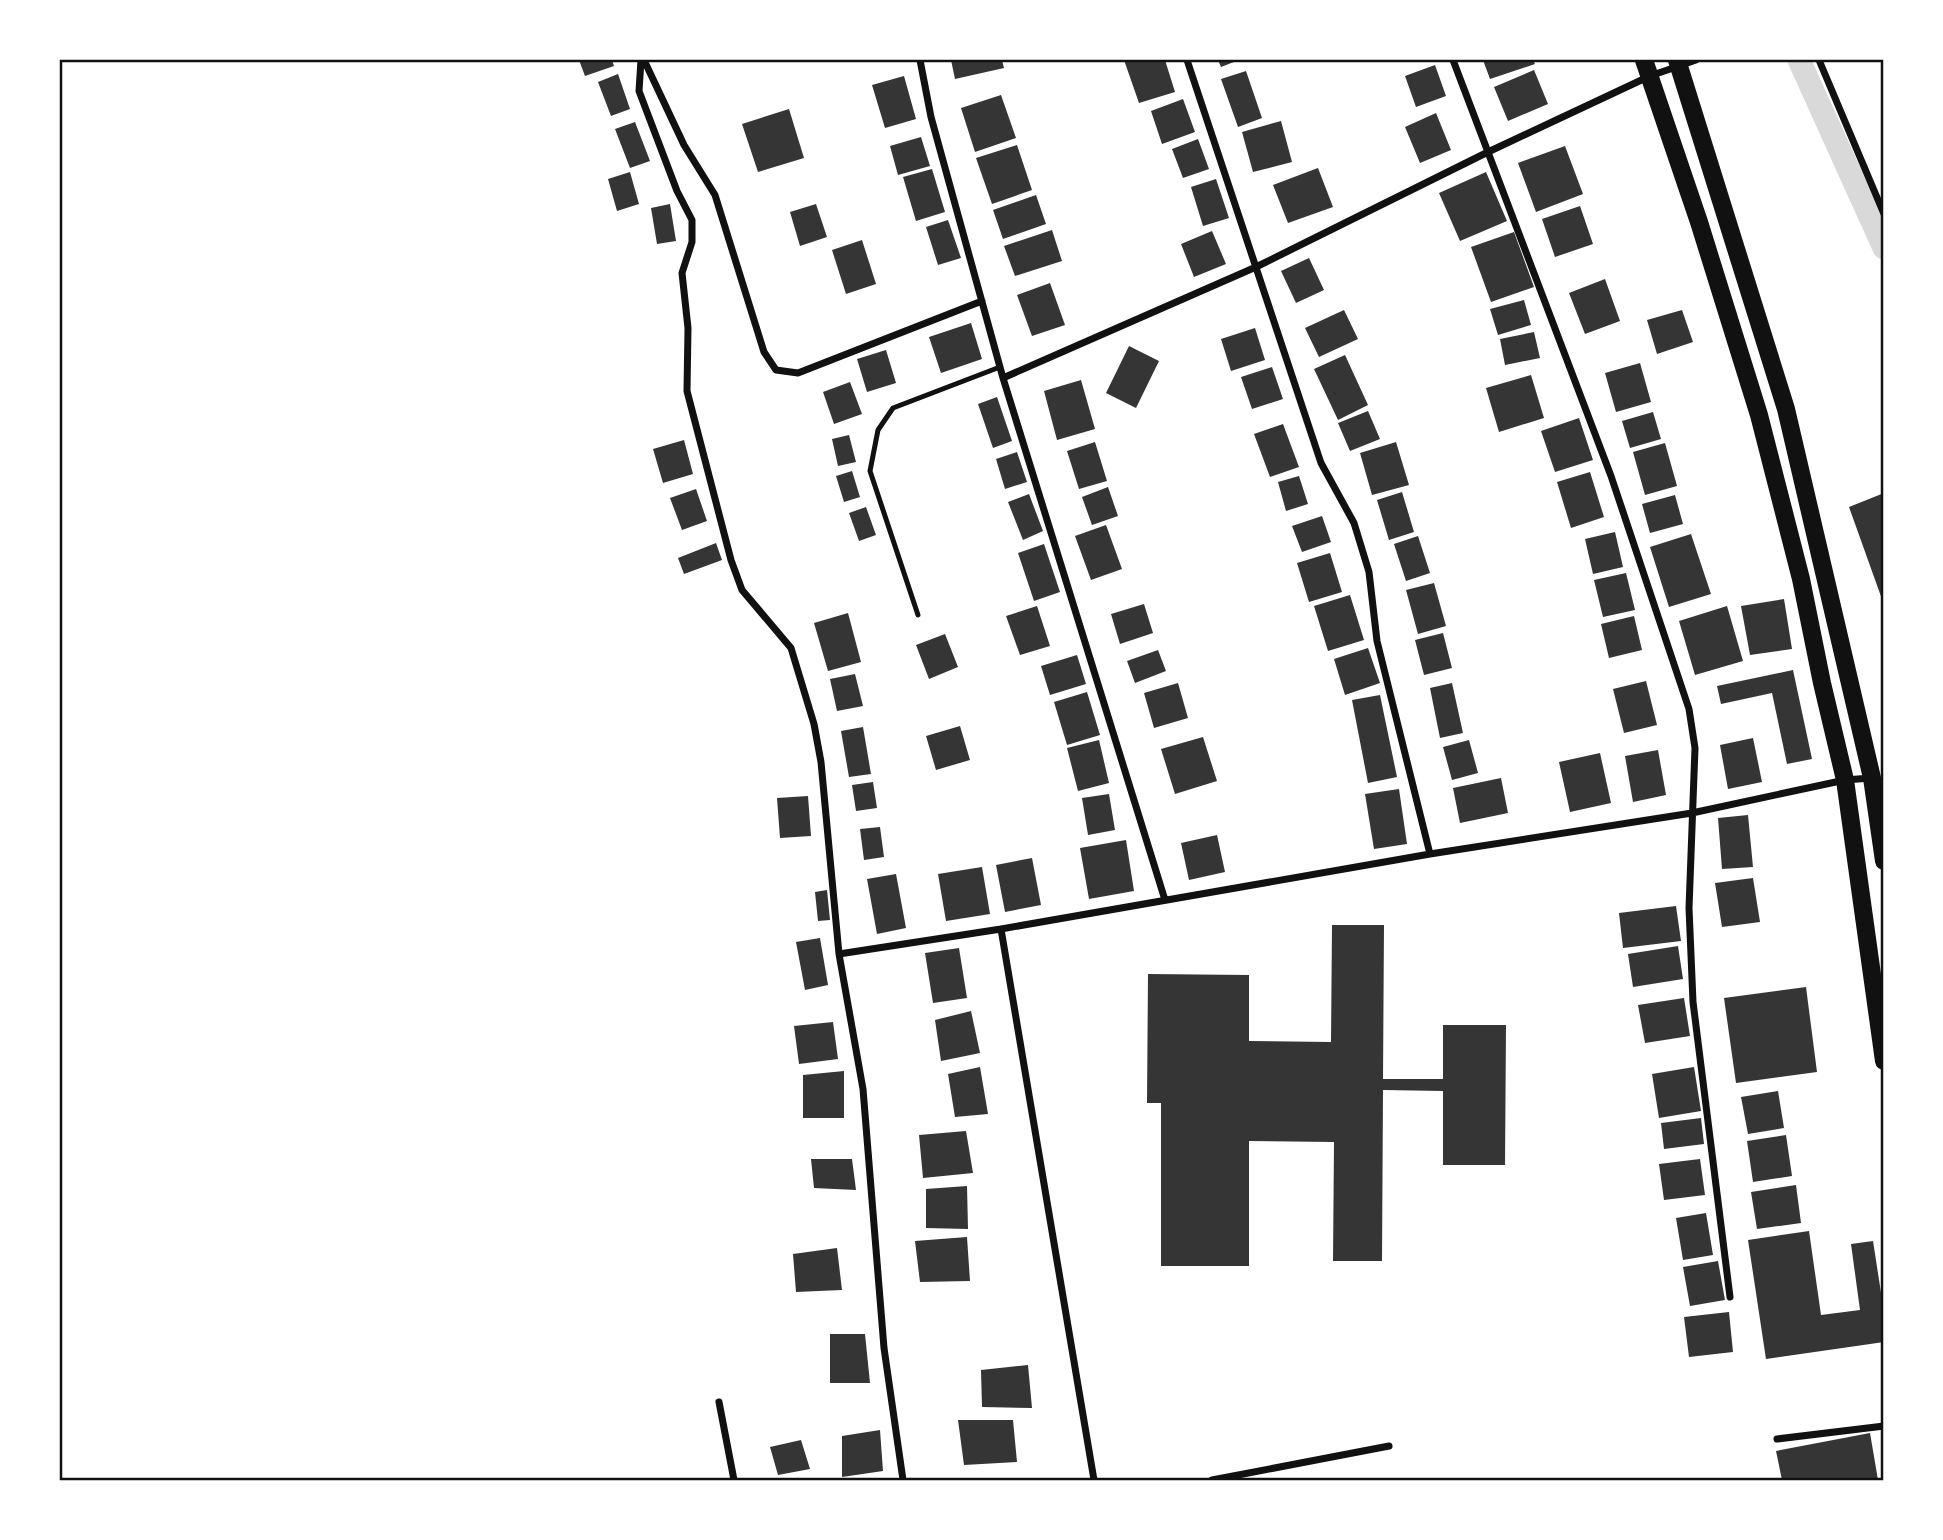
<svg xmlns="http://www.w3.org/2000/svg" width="1943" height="1540" font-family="'Fira Sans',sans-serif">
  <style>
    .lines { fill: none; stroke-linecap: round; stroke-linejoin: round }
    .canal { stroke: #d9d9d9; stroke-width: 23 }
    .building { fill: #353535 }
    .service { stroke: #111; stroke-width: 5 }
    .minor { stroke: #111; stroke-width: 7 }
    .primary { stroke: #111; stroke-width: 18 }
    .neatline { fill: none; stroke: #111; stroke-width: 2.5 }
  </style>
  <rect width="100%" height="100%" fill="#fff"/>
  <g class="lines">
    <path class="canal" d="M1799 60 1884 248"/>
  </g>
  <path class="building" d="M579 60H612L614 66 585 76Z
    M951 60H1002L1004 68 955 79Z
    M1124 60H1165L1175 92 1139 103Z
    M1218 60H1239L1221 67Z
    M1483 60H1533L1535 64 1490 79Z
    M1435 65 1446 96 1416 107 1405 76Z
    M1534 70 1548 104 1508 121 1494 87Z
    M1246 71 1262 118 1238 127 1221 79Z
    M618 74 630 109 611 116 598 82Z
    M904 76 916 119 885 128 872 85Z
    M1001 95 1016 138 975 152 961 108Z
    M1183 99 1195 132 1162 144 1151 111Z
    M789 109 804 158 758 172 742 124Z
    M1436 113 1451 150 1420 163 1405 127Z
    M1281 121 1292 162 1253 172 1242 132Z
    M635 122 650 161 630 168 615 129Z
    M921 137 930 166 898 175 890 146Z
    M1198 139 1209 169 1183 178 1172 149Z
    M1017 145 1032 190 992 204 976 158Z
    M1565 146 1583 194 1536 212 1518 163Z
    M1318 168 1333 207 1288 223 1273 185Z
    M932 169 945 212 916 221 903 177Z
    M630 172 639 204 617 211 608 179Z
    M1486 172 1507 221 1460 241 1439 193Z
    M1216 179 1229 218 1203 226 1191 187Z
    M1036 195 1046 224 1003 239 993 210Z
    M670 204 676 241 657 244 651 208Z
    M816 204 827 237 800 246 790 212Z
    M1580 206 1593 244 1555 257 1542 219Z
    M948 220 961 258 938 265 926 227Z
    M1052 230 1062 261 1015 276 1004 246Z
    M1212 231 1226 264 1194 277 1181 244Z
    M1514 232 1534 287 1491 302 1471 247Z
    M862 240 876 284 846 294 832 250Z
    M1309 258 1324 290 1296 303 1281 271Z
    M1605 279 1620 321 1585 334 1569 293Z
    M1050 283 1065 325 1032 336 1017 295Z
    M1524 300 1531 325 1498 335 1490 309Z
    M1344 310 1358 339 1319 357 1305 328Z
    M1682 310 1693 342 1657 354 1647 320Z
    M971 323 982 359 941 373 929 337Z
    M1255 328 1265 360 1231 371 1221 339Z
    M1534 332 1540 358 1505 365 1500 339Z
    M1129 346 1159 361 1136 408 1106 393Z
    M886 350 896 383 867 392 857 359Z
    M1345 355 1368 405 1338 420 1314 369Z
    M1640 363 1651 402 1616 412 1605 373Z
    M1272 367 1283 399 1252 409 1241 377Z
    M1531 375 1544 418 1499 432 1486 388Z
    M1081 380 1095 429 1057 440 1044 391Z
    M850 382 862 414 834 424 823 392Z
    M997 397 1012 441 993 448 978 404Z
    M1368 411 1380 439 1350 451 1338 423Z
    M1653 412 1661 439 1630 448 1622 421Z
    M1579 418 1593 460 1555 472 1541 431Z
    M1283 424 1299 467 1270 477 1254 434Z
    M849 435 856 462 838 466 832 439Z
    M684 440 693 474 663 483 653 449Z
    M1095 442 1107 481 1079 489 1067 451Z
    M1396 442 1409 485 1372 495 1360 453Z
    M1665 443 1677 486 1645 495 1633 452Z
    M1017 452 1027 482 1005 489 996 459Z
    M852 471 860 497 844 502 836 476Z
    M1590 472 1604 517 1571 528 1557 482Z
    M1299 476 1308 504 1286 511 1278 482Z
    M1108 487 1118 516 1092 525 1082 497Z
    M696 489 707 521 682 530 670 498Z
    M1402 492 1414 532 1389 540 1377 500Z
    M1884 493V602H1883L1849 507Z
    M1029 494 1043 531 1023 540 1008 502Z
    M1675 495 1683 524 1650 533 1642 504Z
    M866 507 876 535 859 541 849 513Z
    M1322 516 1331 542 1302 552 1292 526Z
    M1106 525 1122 569 1091 580 1075 536Z
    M1615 532 1623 567 1593 574 1585 539Z
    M1691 534 1711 594 1669 607 1650 547Z
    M1418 536 1430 573 1406 581 1394 544Z
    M716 543 722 560 684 574 678 558Z
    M1044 544 1060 592 1034 601 1018 553Z
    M1330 553 1342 592 1309 602 1297 563Z
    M1626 573 1635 610 1603 617 1594 580Z
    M1434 583 1446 626 1418 634 1406 590Z
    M1350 595 1364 640 1328 651 1314 606Z
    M1784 599 1792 649 1750 655 1741 606Z
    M1144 604 1153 633 1120 644 1111 614Z
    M1037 606 1050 646 1020 655 1006 616Z
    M1727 606 1743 661 1695 675 1679 621Z
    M848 613 861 662 828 671 814 623Z
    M1634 616 1642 650 1609 658 1601 624Z
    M1443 633 1452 668 1424 675 1415 640Z
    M945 634 958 667 929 679 916 645Z
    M1368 648 1380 683 1345 695 1334 659Z
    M1158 650 1166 671 1135 683 1127 661Z
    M1077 655 1086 684 1050 695 1041 666Z
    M1793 670 1812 759 1787 764 1772 693 1721 704 1717 686Z
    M855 674 863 706 837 711 830 679Z
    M1646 681 1657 725 1624 733 1613 689Z
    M1178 683 1188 718 1154 728 1144 693Z
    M1452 683 1463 733 1440 738 1430 688Z
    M1087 692 1100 735 1067 745 1054 702Z
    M1380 695 1397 777 1368 783 1352 700Z
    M960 726 970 760 936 770 926 736Z
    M863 727 871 774 849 777 841 731Z
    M1203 737 1217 781 1175 794 1161 749Z
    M1753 738 1762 782 1728 789 1720 745Z
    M1099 740 1109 783 1078 791 1067 748Z
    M1469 740 1478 773 1452 780 1443 747Z
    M1658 750 1666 795 1633 802 1625 756Z
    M1600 753 1611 803 1570 812 1559 762Z
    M1501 778 1508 813 1460 823 1453 788Z
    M873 782 877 808 856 811 852 785Z
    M1399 789 1407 844 1374 849 1365 794Z
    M1109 794 1115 830 1088 835 1082 798Z
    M808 796 811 836 780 838 777 798Z
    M1748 815 1753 867 1722 869 1718 818Z
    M880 827 884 857 864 860 860 829Z
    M1217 835 1225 872 1189 880 1181 843Z
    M1126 840 1134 891 1089 899 1080 848Z
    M1032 858 1041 905 1005 912 996 865Z
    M982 867 990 914 946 921 938 874Z
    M896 874 906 928 877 934 867 879Z
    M1753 878 1760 922 1722 927 1715 883Z
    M827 890 830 920 818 921 815 892Z
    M1676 906 1681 941 1623 948 1619 913Z
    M1332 925H1384L1383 1079H1443V1025H1506L1505 1165H1443V1091L1383 1090 1382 1261H1333L1334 1142 1249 1141V1266H1161V1103H1147L1148 974 1249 975V1041L1331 1042Z
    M820 938 828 985 805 990 796 942Z
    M1678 946 1683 979 1633 987 1628 954Z
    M959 948 967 998 933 1003 925 953Z
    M1806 987 1817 1072 1736 1083 1724 998Z
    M1684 998 1690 1036 1645 1043 1638 1005Z
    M971 1011 980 1053 941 1061 935 1020Z
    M833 1022 838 1059 799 1064 794 1026Z
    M980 1067 988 1114 955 1117 948 1074Z
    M1694 1067 1701 1111 1659 1118 1652 1074Z
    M844 1071V1118H803V1075Z
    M1778 1091 1784 1128 1748 1134 1741 1097Z
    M1701 1118 1704 1144 1664 1149 1661 1123Z
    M966 1131 973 1173 923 1178 919 1135Z
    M1786 1135 1792 1176 1753 1182 1747 1141Z
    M811 1159H852L856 1190 814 1188Z
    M1700 1159 1705 1195 1664 1200 1659 1164Z
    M1796 1185 1801 1223 1757 1229 1751 1192Z
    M967 1186 968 1229 926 1228V1189Z
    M1706 1213 1713 1255 1683 1260 1676 1218Z
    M1809 1231 1821 1315 1860 1310 1851 1244 1873 1241 1884 1312V1342L1766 1359 1748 1240Z
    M967 1237 970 1281 920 1282 915 1241Z
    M837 1248 842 1290 796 1292 793 1254Z
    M1718 1261 1725 1300 1690 1306 1683 1267Z
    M1729 1312 1733 1352 1689 1357 1684 1317Z
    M830 1334H865L870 1383H830Z
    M1028 1365 1032 1408 982 1407 981 1370Z
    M958 1420H1013L1017 1462 964 1465Z
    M880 1430 883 1471 842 1477V1436Z
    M1870 1433 1878 1480H1782L1776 1451Z
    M801 1440 810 1469 778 1475 770 1447Z"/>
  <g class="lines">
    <path class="service" d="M918 615 870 471 878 430 893 408 1000 367"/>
    <path class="minor" d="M641 60 639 91 677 191 692 220V242L682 273 688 328 687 391 731 560 742 590 791 648 814 724 821 762 839 954 863 1089 884 1348 903 1480
      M644 60 684 145 715 195 764 352 776 370 798 373 982 301
      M920 60 931 117 1003 378 1165 900
      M1187 60 1321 463 1354 523 1369 572 1377 641 1430 854
      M1453 60 1611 476 1689 709 1695 748 1689 908 1693 1002 1730 1297
      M1819 60 1884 214
      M1003 378 1256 267 1488 152 1650 76 1696 60
      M1001 929 1094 1480
      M839 954 1001 929 1430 854 1692 813 1845 780 1871 778
      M719 1402 734 1480
      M1777 1439 1884 1426
      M1212 1480 1389 1446"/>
    <path class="primary" d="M1644 60 1699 222 1759 415 1801 579 1822 683 1845 780 1884 1061
      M1677 60 1786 409 1872 778 1884 861"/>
  </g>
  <rect width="1943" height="1540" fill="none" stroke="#ffffff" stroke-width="122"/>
  <rect x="61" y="61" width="1821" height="1418" class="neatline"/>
</svg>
